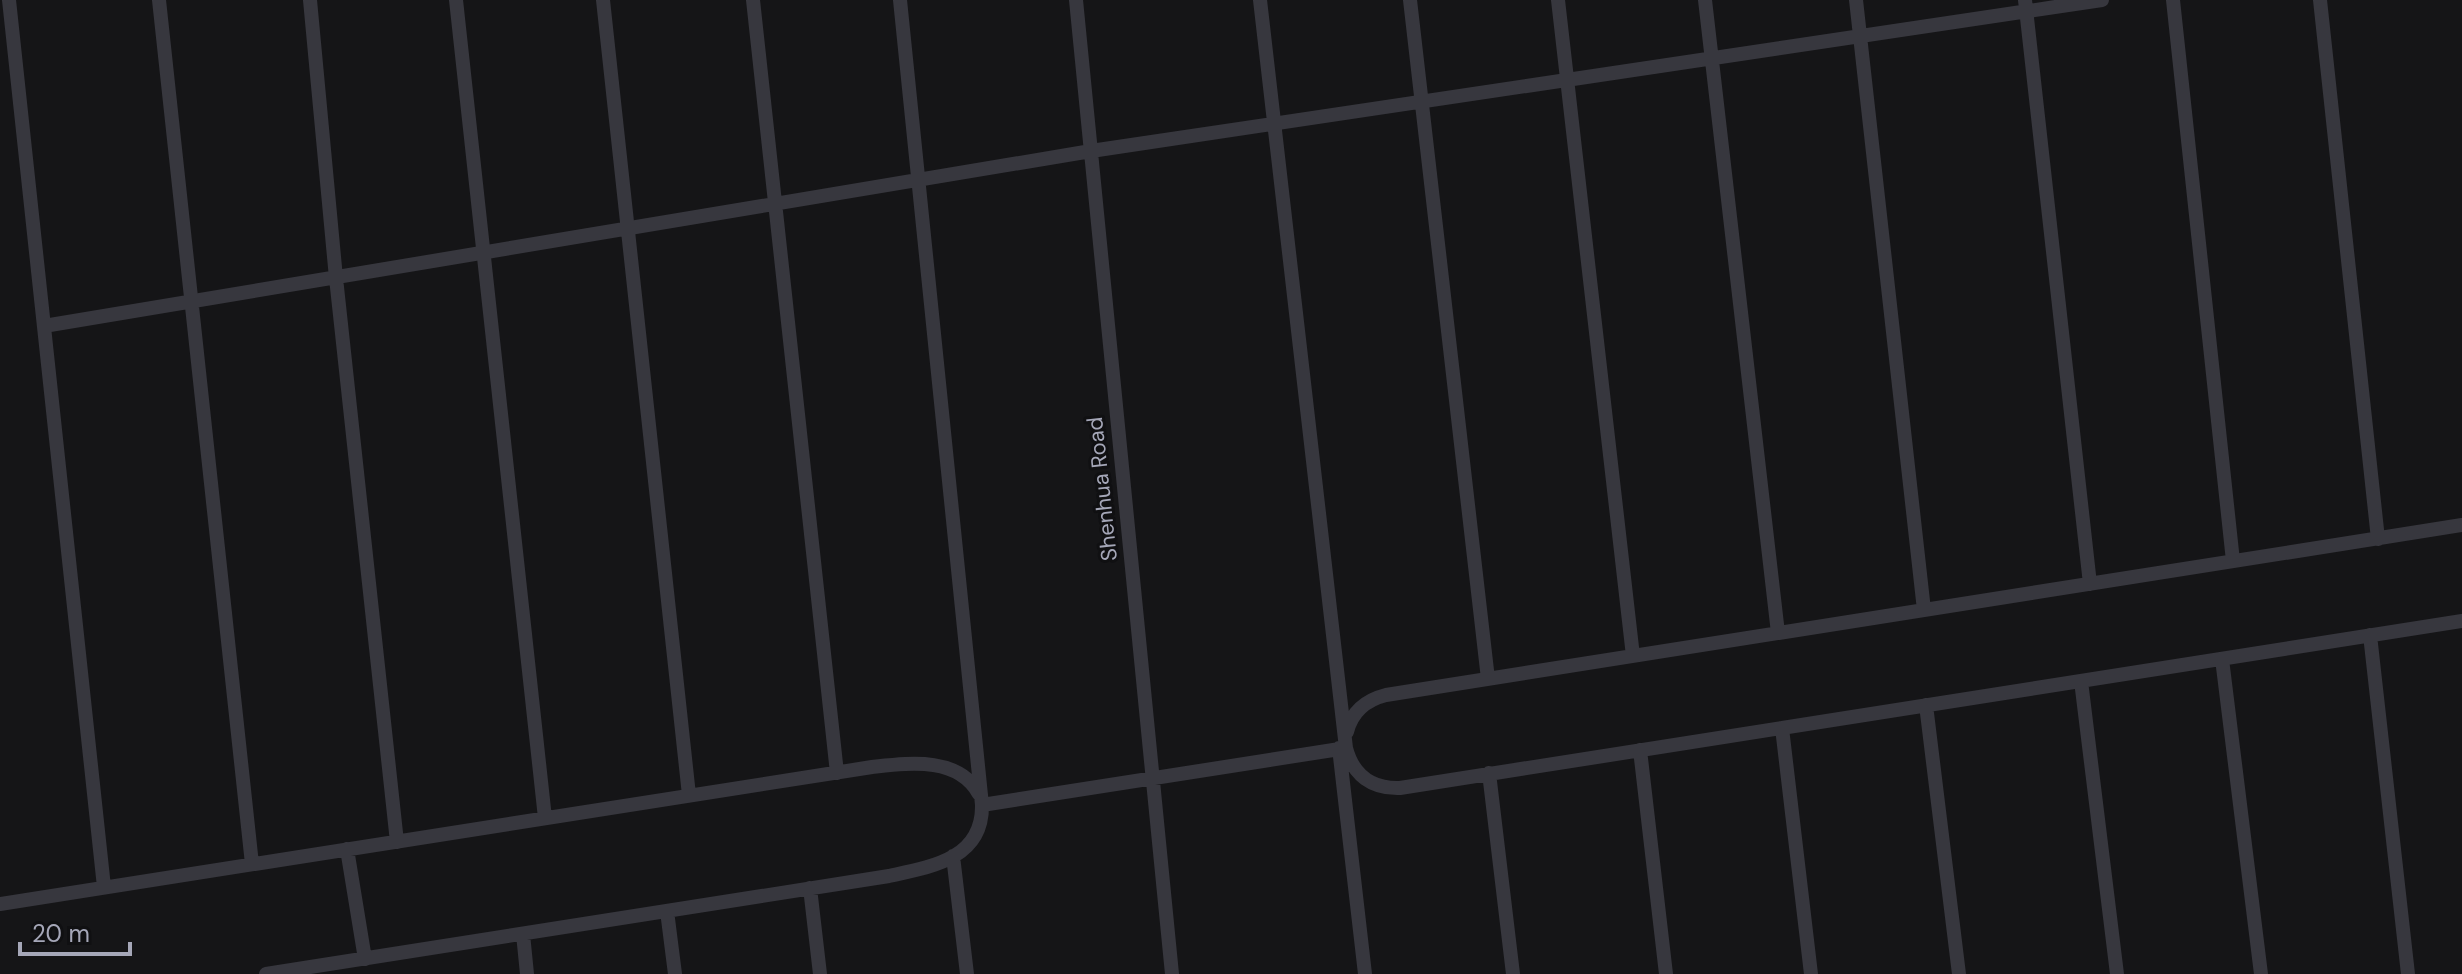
<svg xmlns="http://www.w3.org/2000/svg" width="2462" height="974" font-family="'DM Sans',sans-serif">
  <style>
    .lines { fill: none; stroke-linecap: round; stroke-linejoin: round }
    .lane { stroke: #37373e; stroke-width: 14 }
    .labels { text-anchor: middle; dominant-baseline: central; stroke-width: 6; stroke-linejoin: round; paint-order: stroke }
    .street-label { font-size: 22px; fill: #a5a7b8; stroke: #101012 }
  </style>
  <rect width="100%" height="100%" fill="#151517"/>
  <g class="lines">
    <path class="lane" d="M9 0 104 887
      M159 0 252 864
      M310 0 336 278 397 842
      M456 0 545 818
      M603 0 689 795
      M753 0 837 773
      M1076 0 1172 974
      M1260 0 1346 748C1353 775 1372 789 1400 788L2462 621
      M1410 0 1488 679
      M1558 0 1633 656
      M1705 0 1778 633
      M1856 0 1924 610
      M2025 0 2090 584
      M2173 0 2233 561
      M2320 0 2378 539
      M44 326 1091 151 2102 0
      M2370 635 2408 974
      M2222 659 2261 974
      M2081 681 2117 974
      M1926 705 1959 974
      M1782 728 1811 974
      M1347 732C1352 711 1366 700 1386 695L2462 525
      M1339 748 1365 974
      M1640 750 1666 974
      M1489 773 1513 974
      M982 805 1346 748
      M347 849 365 959
      M953 856 967 974
      M810 888 820 974
      M0 904 872 767C909 763 958 756 979 794
      M667 911 675 974
      M523 934 527 974
      M266 974 889 876C931 867 983 859 982 805L900 0"/>
  </g>
  <g class="labels">
    <g class="street-label">
      <text transform="translate(1102 489) rotate(-96)">Shenhua Road</text>
    </g>
  </g>
  <path d="M20 942v12h110v-12" fill="none" stroke="#a5a7b8" stroke-width="4"/>
  <text x="32" y="942" font-size="24" fill="#a5a7b8" stroke="#101012" stroke-width="6" paint-order="stroke">20 m</text>
</svg>
